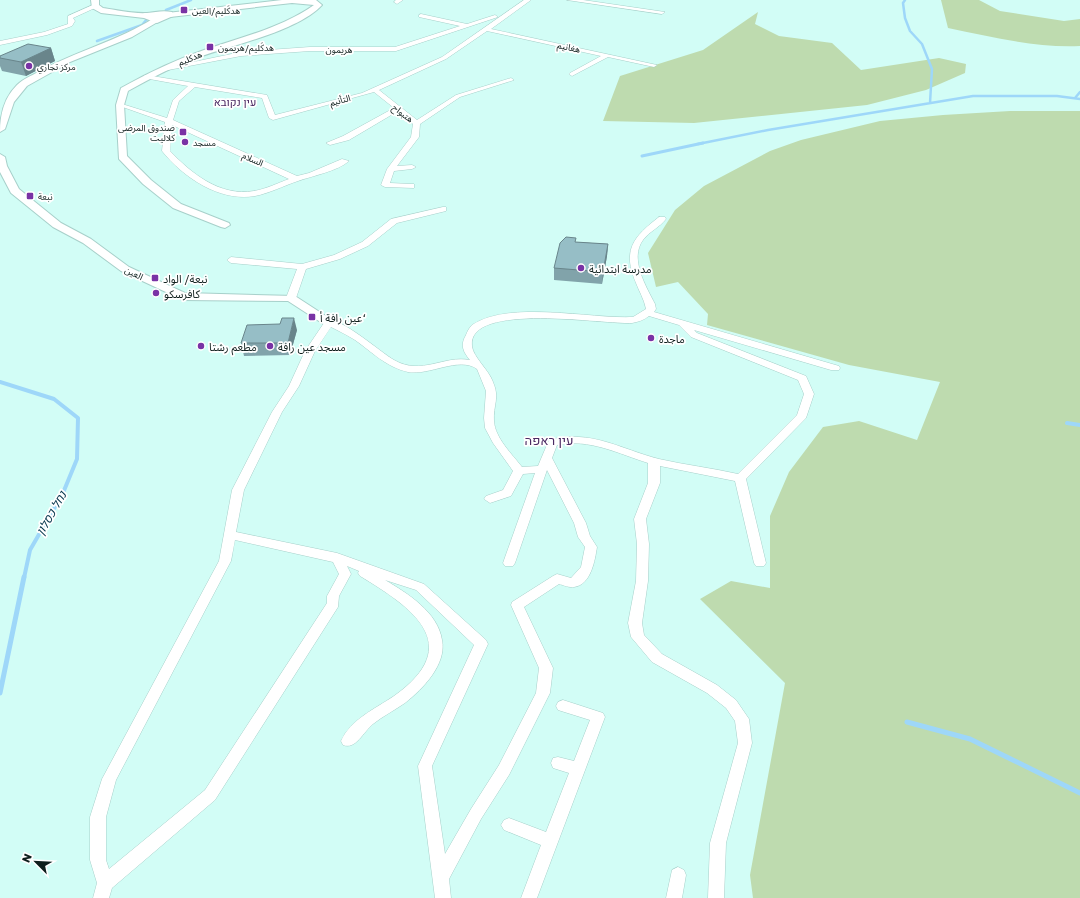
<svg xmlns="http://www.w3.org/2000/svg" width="1080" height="898" font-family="'Golos Text','Noto Sans Arabic',Heebo,sans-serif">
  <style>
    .green { fill: #bedbaf }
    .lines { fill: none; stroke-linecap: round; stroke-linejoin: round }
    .stream-far3 { stroke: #9ed7f9; stroke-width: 2.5 }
    .stream-far2 { stroke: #9ed7f9; stroke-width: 3 }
    .stream-far1 { stroke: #9ed7f9; stroke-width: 4 }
    .stream { stroke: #9ed7f9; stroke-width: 5 }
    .minor-casing { stroke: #a7d0ca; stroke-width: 1 }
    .tertiary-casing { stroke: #a7d0ca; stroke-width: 2 }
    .secondary-casing { stroke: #a7d0ca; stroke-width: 2 }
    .minor { fill: #fff; fill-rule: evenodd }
    .tertiary { fill: #fff; fill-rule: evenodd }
    .secondary { fill: #fff; fill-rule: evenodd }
    .wall { fill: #81a3aa }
    .shaded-wall { fill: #69858b }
    .building { fill: #96bec6; stroke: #69858b }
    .poi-dot { fill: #7932a5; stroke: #fff; stroke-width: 1.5 }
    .labels { text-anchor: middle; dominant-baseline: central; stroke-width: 3.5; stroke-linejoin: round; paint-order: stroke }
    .far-poi-label { font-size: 9px; fill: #0f1f1d; stroke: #fff; text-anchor: start }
    .far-street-label { font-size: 9px; fill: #0f1f1d; stroke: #fff }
    .far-quarter-label { font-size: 11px; fill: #4b2a63; stroke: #fff }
    .poi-label { font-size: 11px; fill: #0f1f1d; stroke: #fff; text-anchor: start }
    .water-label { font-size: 12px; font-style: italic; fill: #003248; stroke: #fff }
    .quarter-label { font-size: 13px; fill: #4b2a63; stroke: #fff }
  </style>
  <rect width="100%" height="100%" fill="#d2fdf6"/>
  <path class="green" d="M941 0H979L1000 11 1064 21 1080 19V46C1035 48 992 37 948 28Z
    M758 12 755 24 779 36 832 43 861 70 939 58 966 64 965 73 926 90 867 105 694 123 603 121 620 76 703 50Z
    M1010 111H1080V898H753L750 875 785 683 700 599 731 581 770 588V516L789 472 823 427 859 421 917 440 940 382 849 365 707 325 708 314 678 282 656 287 648 253 675 210 704 186 770 151 801 140 880 121 943 115Z"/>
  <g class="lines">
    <path class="stream-far3" d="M905 0 903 3 905 18 910 31 922 44 932 69 930 103
      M166 10 191 0
      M97 41 142 25 147 19
      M1075 98 1080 92
      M698 144 768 130 973 96H1057L1080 99"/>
    <path class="stream-far2" d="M642 156 703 143"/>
    <path class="stream-far1" d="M0 382 54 399 78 418 77 459 63 493 30 550 24 578
      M1067 423 1080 425"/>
    <path class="stream" d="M0 693 24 577
      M907 722 970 739 1080 793"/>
    <defs>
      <path id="minor" d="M396 0H403L397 4 394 2Z
        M524 0H531L491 29 657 65 654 67 608 57 572 76 569 74 570 73 601 56 487 31 446 59 379 90 417 120 456 95 511 78 514 80 460 97 420 124 419 137 397 166 412 165 416 167 412 169 394 171 390 183 411 184H414V188L385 187 381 185 387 169 411 137 413 124 398 111 349 140 330 145 326 143 343 136 394 108 374 92 273 120 269 118 262 98 195 87 179 101 173 120 297 176 309 173 342 159 349 161C338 171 312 176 298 181 283 186 270 193 255 196 219 202 183 177 162 151L165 122 117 105 122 104 167 118 173 100 188 86 144 78V76L146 75 267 95 275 115 362 93 442 57ZM172 125 289 179C278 183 266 189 254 191 220 197 191 173 170 151Z
        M567 0H583L665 12 662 14Z
        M95 4 97 7 73 18 75 21 72 26 47 35 0 45V41L44 32 68 24V16Z
        M421 14 467 24 495 15 498 17 396 51H310L241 56 163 71 160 69 241 52 310 47H395L460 26 419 17V15Z
        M443 207H446V211L397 223 368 246 340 259 306 269 296 298 291 301 286 298 297 269 231 263 227 260 231 257 302 264 334 255 362 242 391 219Z
        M659 217H665L666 219C660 227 650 231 643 240 629 259 646 286 655 304L656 309 654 312 839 366 840 368 839 370H831L694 330 697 333 806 376 814 394 806 418 746 479 766 563 764 566H756L754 563 735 481 660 466V483L646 519 649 544 648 581 642 623 644 635 662 654 717 685 736 700 749 719 752 743 726 843 724 898H708L710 843 738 743 735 721 726 708 707 693 652 662 631 637 628 623 636 581 637 544 634 519 648 483V463C619 454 589 438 557 445L552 458 586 523 590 536 597 547C595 560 591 585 574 587 570 588 563 585 559 584L524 607 553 668 550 693 509 775 481 819 449 879 451 898H435L418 766 474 645 416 590 385 580C407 593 438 612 442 640 447 664 423 689 405 703 395 710 383 716 373 724 363 732 356 750 343 745L341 741C351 719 375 709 394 696 467 644 411 607 360 576L358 573 359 571 347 566 351 574 339 596 338 607 215 800 112 888 109 898H93L97 883 90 860V817L102 779 219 561 232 490 272 412 289 386 305 351 326 320C340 316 380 352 394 360 422 376 443 355 470 360 463 352 460 345 466 335 467 332 469 328 472 325 510 300 589 319 633 317L646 309C644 299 639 291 636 283 622 250 633 237 659 217ZM649 316 679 325 691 337 798 380 804 394 797 415 738 474C712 468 685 465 659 459 620 449 591 429 549 440L538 466 522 467C512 454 495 438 494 421 493 405 500 398 493 382 489 370 473 357 472 346 467 301 607 325 632 323 638 322 644 320 649 316ZM331 327C339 331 347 335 355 340 372 352 386 367 408 372 429 376 459 356 477 369L486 391 484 418 485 428 493 443 513 471 503 490 486 496 484 499 490 503 511 496 523 474 535 473 503 563 505 566H513L515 563 547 470 574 523 578 537 585 547 581 567 571 578 557 574 553 576 512 602 511 605 539 668 536 693 499 765 471 809 445 854 432 766 488 644 486 640 424 584 337 553 236 532 244 490 282 412 299 386 315 351ZM235 540 333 562 339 574 327 596V603L205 790 109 869 106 860V817L116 780 231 561Z
        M563 700 603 713 605 717 537 898H521L541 845 504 830 501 825 504 820 509 818 546 832 569 773 553 768 551 763 553 758 558 757 574 761 590 720 558 710 556 706 558 702Z
        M678 867 684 870 686 875 682 898H666L672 870Z"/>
      <path id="tertiary" d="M282 0H316L322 5C298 31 233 45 199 57 174 66 151 78 128 91L124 105 127 156 151 180 181 204 229 223 230 225 225 228 221 227 173 208 143 184 119 159 116 105 121 88C148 73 175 60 204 50 242 37 281 28 314 5L292 3 170 17 166 15 167 13Z
        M154 18 161 20 132 37 70 62 27 86 14 102 5 129 0 132C0 114 4 98 17 85 23 79 31 76 38 72 76 51 118 41 154 18Z
        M0 154 5 157 7 166 19 189 61 223 91 239 129 267 185 293 295 296 335 322 329 326 325 325 288 301 183 300 121 271 83 243 53 227 11 193 0 172Z"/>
      <path id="secondary" d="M91 0H99V5L103 8C117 10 134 14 147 13 156 12 163 10 172 12L173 16 157 23 144 18 101 13 92 8Z"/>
    </defs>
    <use href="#minor" class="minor-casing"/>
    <use href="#tertiary" class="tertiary-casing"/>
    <use href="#secondary" class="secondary-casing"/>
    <use href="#minor" class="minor"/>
    <use href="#tertiary" class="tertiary"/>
    <use href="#secondary" class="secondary"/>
  </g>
  <path class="wall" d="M51 48 55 61 26 76 2 71 0 66V56Z
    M576 242 608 244 607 256 602 284 554 280V268Z
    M297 330 290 355 244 356 241 343Z"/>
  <path class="shaded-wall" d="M51 48 55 61 26 76 21 62Z
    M608 244 607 256 602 284 603 272Z
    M294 318 297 330 290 355 288 343Z"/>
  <path class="building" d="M28 44 51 48 21 62 0 58V56Z
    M566 237 576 238 575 242 608 244 603 272 554 268 560 243Z
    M282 318H294L288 343H241L247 325 280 324Z"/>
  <g class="poi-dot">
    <rect x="180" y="6" width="8" height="8" rx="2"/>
    <rect x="206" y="43" width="8" height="8" rx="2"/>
    <circle cx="29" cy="66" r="4"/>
    <rect x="179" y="128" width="8" height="8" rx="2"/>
    <circle cx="185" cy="142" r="4"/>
    <rect x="26" y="192" width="8" height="8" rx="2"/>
    <circle cx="581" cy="268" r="4"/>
    <rect x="151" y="274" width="8" height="8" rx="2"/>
    <circle cx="156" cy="293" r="4"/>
    <rect x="308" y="313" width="8" height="8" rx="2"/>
    <circle cx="651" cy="338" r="4"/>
    <circle cx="201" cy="346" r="4"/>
    <circle cx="270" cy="346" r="4"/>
  </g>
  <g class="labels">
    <g class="far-poi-label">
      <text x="192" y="10">هدكَليم/العين</text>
      <text x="218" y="47">هدكَليم/هريمون</text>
      <text x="37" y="66">مركز تجاري</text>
      <text x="175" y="127" text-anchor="end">صندوق المرضى<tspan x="175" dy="10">كلاليت</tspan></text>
      <text x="193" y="142">مسجد</text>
      <text x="38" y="196">نبعة</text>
    </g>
    <g class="far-street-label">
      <text transform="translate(569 47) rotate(12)">هغانيم</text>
      <text x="339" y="49">هريمون</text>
      <text transform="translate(190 58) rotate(-22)">هدكليم</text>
      <text transform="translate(340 100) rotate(-15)">التأنيم</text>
      <text transform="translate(403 113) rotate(37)">هتبواح</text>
      <text transform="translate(253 159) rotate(24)">السلام</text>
      <text transform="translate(134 273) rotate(26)">العين</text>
    </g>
    <g class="far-quarter-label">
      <text x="235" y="101">עין נקובא</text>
    </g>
    <g class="poi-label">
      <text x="589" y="268">مدرسة ابتدائية</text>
      <text x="163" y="278">نبعة/ الواد</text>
      <text x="164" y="293">كافرسكو</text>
      <text x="320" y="317">عين رافة أ‘</text>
      <text x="659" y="338">ماجدة</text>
      <text x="209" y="346">مطعم رشتا</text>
      <text x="278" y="346">مسجد عين رافة</text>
    </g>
    <g class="water-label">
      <text transform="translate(51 513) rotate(-60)">נחל כסלון</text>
    </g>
    <g class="quarter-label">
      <text x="549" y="440">עין ראפה</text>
    </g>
  </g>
  <g transform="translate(36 862) rotate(294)" stroke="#ffffff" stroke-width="3" paint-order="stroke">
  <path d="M0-3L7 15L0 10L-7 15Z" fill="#0f1f1d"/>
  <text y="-6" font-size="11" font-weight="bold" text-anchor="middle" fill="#0f1f1d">N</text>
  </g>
</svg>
